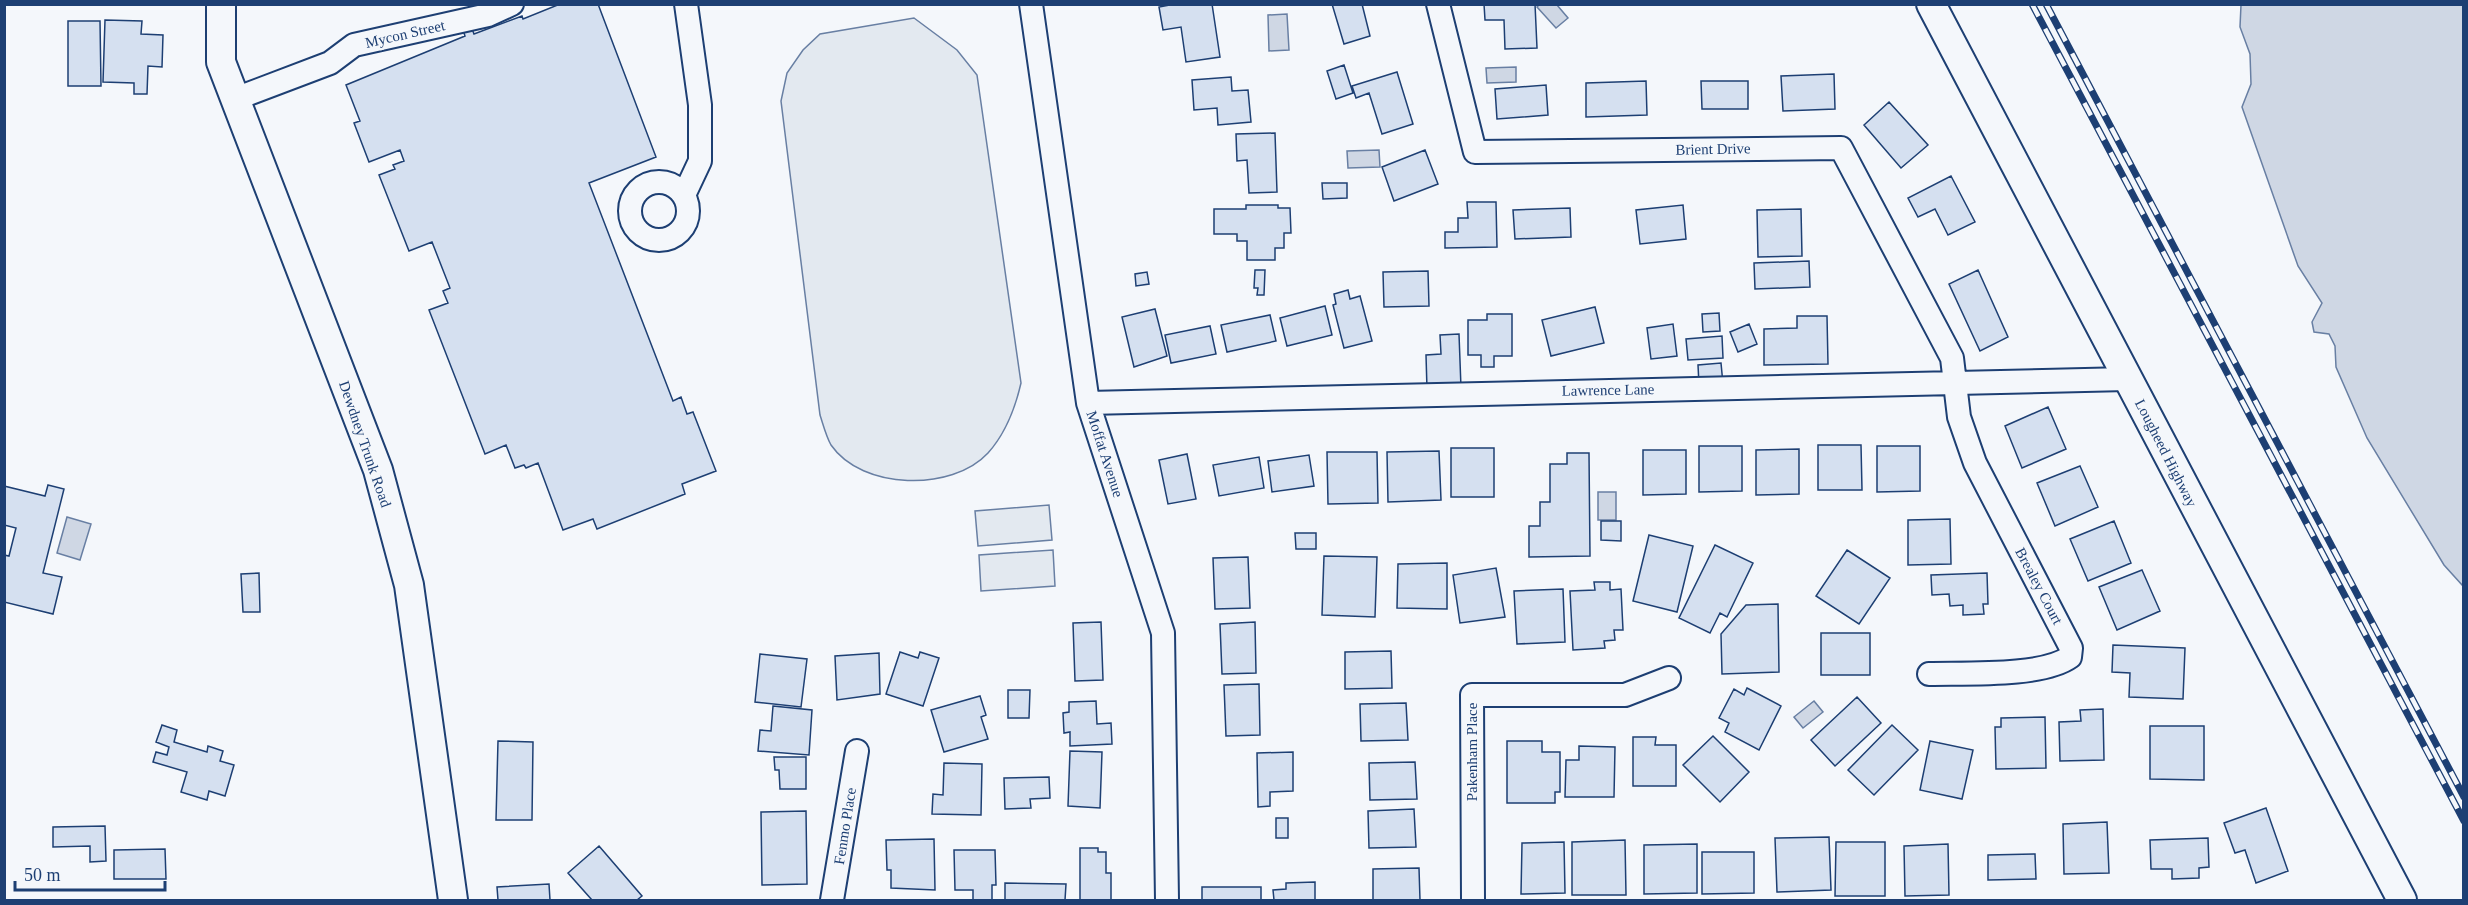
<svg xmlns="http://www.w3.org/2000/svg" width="2468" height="905" font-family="Georgia,serif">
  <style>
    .green { fill: #e3e9f0; stroke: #687fa3; stroke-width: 1.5 }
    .water { fill: #cfd7e4; stroke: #687fa3; stroke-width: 1.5 }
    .building { fill: #d5e0f0; stroke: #1d3f73; stroke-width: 1.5 }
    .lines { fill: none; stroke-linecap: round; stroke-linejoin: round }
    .minor-casing { stroke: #1d3f73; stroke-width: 26 }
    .major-casing { stroke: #1d3f73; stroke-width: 32 }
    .minor { stroke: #f4f7fb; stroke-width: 22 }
    .major { stroke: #f4f7fb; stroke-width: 28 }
    .rail-casing { stroke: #1d3f73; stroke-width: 7 }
    .rail { stroke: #f4f7fb; stroke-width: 4.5; stroke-dasharray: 14; stroke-linecap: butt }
    .labels { text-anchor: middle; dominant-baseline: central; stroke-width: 4.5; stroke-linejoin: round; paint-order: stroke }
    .street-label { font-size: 15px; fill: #1d3f73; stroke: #f4f7fb }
  </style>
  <rect width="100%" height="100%" fill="#f4f7fb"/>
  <path class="green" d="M914 18 957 50 977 75 1021 383C1015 409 1006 433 988 453 952 492 862 490 831 445 826 436 823 424 820 415L781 101 787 73 803 50 820 34Z
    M1049 505 1052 540 978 546 975 511Z
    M1053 550 1055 586 981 591 979 555Z"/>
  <path class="water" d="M1540 4 1557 5 1568 18 1556 28 1537 7Z
    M2241 5H2463V586L2444 565 2367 438 2336 367 2335 346 2329 334 2314 332 2312 322 2322 303 2298 266 2242 107 2251 84 2250 54 2240 27Z
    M1287 14 1289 50 1269 51 1268 15Z
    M1516 67V82L1487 83 1486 68Z
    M1379 150 1380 167 1348 168 1347 151Z
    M1598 492H1616V520H1598Z
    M67 517 91 524 80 560 57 553Z
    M1814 701 1823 712 1803 728 1794 717Z"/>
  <path class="building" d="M560 4H598L656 157 589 183 673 401 681 397 687 414 693 412 716 471 682 484 685 494 597 529 593 519 563 530 538 463 526 468 524 465 515 468 506 445 485 454 429 310 448 303 443 291 450 288 432 242 409 251 379 175 395 169 393 165 404 161 400 150 369 162 354 123 360 121 346 85 465 36 463 30 471 26 474 34 522 16 523 19Z
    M1175 4H1212L1220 57 1186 62 1181 27 1163 30 1159 7Z
    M1332 4H1362L1370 36 1344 44Z
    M1484 4H1535L1537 48 1505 49 1504 20H1485Z
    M105 20 142 21 141 34 163 35 162 67 148 66 147 94H134V83L103 82Z
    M68 21H100L101 86H68Z
    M1344 65 1353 93 1336 99 1327 71Z
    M1397 72 1413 124 1382 134 1369 93 1356 98 1352 86Z
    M1834 74 1835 109 1783 111 1781 76Z
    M1231 77 1232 91 1248 90 1251 122 1218 125 1217 108 1194 110 1192 80Z
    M1646 81 1647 115 1586 117V83Z
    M1701 81H1748V109H1702Z
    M1546 85 1548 115 1497 119 1495 89Z
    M1889 102 1928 145 1901 168 1864 125Z
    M1275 133 1277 192 1249 193 1247 160 1237 161 1236 134Z
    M1425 150 1438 184 1394 201 1382 167Z
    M1951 176 1975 222 1948 235 1935 209 1918 217 1908 198Z
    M1322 183H1347V198L1323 199Z
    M1467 202H1496L1497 247 1445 248V232H1458V218H1468Z
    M1246 205H1278V208H1290L1291 233H1284V248H1275V260H1247V241H1237V234H1214V209H1246Z
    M1683 205 1686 239 1640 244 1636 210Z
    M1570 208 1571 237 1515 239 1513 210Z
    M1801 209 1802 256 1758 257 1757 210Z
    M1809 261 1810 287 1755 289 1754 263Z
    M1255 270H1265L1264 295H1257L1258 288H1254Z
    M1978 270 2008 337 1980 351 1949 284Z
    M1428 271 1429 306 1384 307 1383 272Z
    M1147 272 1149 284 1136 286 1135 274Z
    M1348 290 1350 299 1360 296 1372 341 1344 348 1333 305 1336 304 1334 294Z
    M1325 306 1332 335 1287 346 1280 318Z
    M1595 307 1604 343 1551 356 1542 320Z
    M1155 309 1167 356 1134 367 1122 317Z
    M1719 313 1720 331 1703 332 1702 314Z
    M1487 314H1512V356H1494V367H1481V355H1468V320H1487Z
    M1270 315 1276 341 1227 352 1221 325Z
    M1797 316H1827L1828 364 1764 365V329L1797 328Z
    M1673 324 1677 356 1651 359 1647 328Z
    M1749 324 1757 344 1738 352 1730 332Z
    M1210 326 1216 354 1171 363 1165 335Z
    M1459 334 1461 388 1427 389 1426 355 1441 354 1440 335Z
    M1722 336 1723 358 1688 360 1686 339Z
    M1721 363 1723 384 1699 385 1698 365Z
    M2048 407 2066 449 2022 468 2005 426Z
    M1818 445H1861L1862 490H1818Z
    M1699 446H1742V491L1699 492Z
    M1877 446H1920V491L1877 492Z
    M1451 448H1494V497H1451Z
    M1799 449V494L1756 495V450Z
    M1643 450H1686V494L1643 495Z
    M1439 451 1441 500 1388 502 1387 452Z
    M1327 452H1377L1378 503 1328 504Z
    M1567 453H1589L1590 556 1529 557V526H1540V502H1550V464H1567Z
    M1187 454 1196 499 1168 504 1159 460Z
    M1309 455 1314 486 1272 492 1268 461Z
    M1259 457 1264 488 1219 496 1213 465Z
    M2080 466 2098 507 2055 526 2037 483Z
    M48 485 64 489 43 573 62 577 53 614 4 602V555L9 556 16 528 4 525V486L45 496Z
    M1950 519 1951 564 1908 565V520Z
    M1601 521H1621V541L1601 540Z
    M2114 521 2131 563 2088 581 2070 539Z
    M1295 533H1316V549H1296Z
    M1649 535 1693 546 1677 612 1633 601Z
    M1715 545 1753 563 1727 617 1720 613 1710 633 1679 618Z
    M1847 550 1890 578 1859 624 1816 596Z
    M1324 556 1377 557 1375 617 1322 615Z
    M1248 557 1250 608 1215 609 1213 558Z
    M1447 563V609L1397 608 1398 564Z
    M1496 568 1505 617 1460 623 1453 575Z
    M2142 570 2160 611 2117 630 2099 587Z
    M259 573 260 612H243L241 574Z
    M1987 573 1988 604H1983L1984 614 1963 615V605L1950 606 1949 594 1932 595 1931 575Z
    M1594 582H1610V590L1621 589 1623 630H1614L1615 640 1604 641 1605 648 1573 650 1570 591 1595 590Z
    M1563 589 1565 642 1517 644 1514 591Z
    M1778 604 1779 672 1722 674 1721 634 1746 605Z
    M1101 622 1103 680 1075 681 1073 623Z
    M1255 622 1256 673 1222 674 1220 624Z
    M1821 633H1870V675H1821Z
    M2113 645 2185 648 2183 699 2129 697 2130 673 2112 672Z
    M1391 651 1392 688 1345 689V652Z
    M900 652 918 658 920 652 939 658 923 706 886 694Z
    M879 653 880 694 837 700 835 656Z
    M760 654 807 659 801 707 755 702Z
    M1259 684 1260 735 1226 736 1224 685Z
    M1747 688 1781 706 1759 750 1725 732 1729 723 1719 718 1734 689 1744 695Z
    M1008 690H1030L1029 718H1008Z
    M980 696 986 715 981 717 988 739 944 752 931 710Z
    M1857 697 1881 723 1835 766 1811 740Z
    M1096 701 1097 724 1111 723 1112 744 1070 746V732L1064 733 1063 713 1069 712V702Z
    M1406 703 1408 740 1361 741 1360 704Z
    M773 706 812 710 809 755 758 751 760 730 771 731Z
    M2103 709 2104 760 2060 761 2059 722 2081 721 2080 710Z
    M2045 717 2046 768 1996 769 1995 727H2001V718Z
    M162 725 177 730 174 742 207 752 208 746 223 751 220 761 234 765 225 796 209 791 207 800 181 792 187 772 153 762 156 752 167 755 169 747 156 742Z
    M1892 725 1918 750 1874 795 1848 770Z
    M2150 726H2204V780L2150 779Z
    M1713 736 1749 772 1720 802 1683 765Z
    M1633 737H1656L1655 745H1676V786H1633Z
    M498 741 533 742 532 820H496Z
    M1507 741H1542V752H1560V792H1555V803H1507Z
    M1930 741 1973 750 1962 799 1920 790Z
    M1579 746 1615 747 1614 797H1565L1566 760H1579Z
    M1070 751 1102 752 1100 808 1068 806Z
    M1293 752V791L1270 792V806L1258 807 1257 753Z
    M774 757H806V789H780L779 770H775Z
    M1415 762 1417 799 1370 800 1369 763Z
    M944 763 982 764 981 815 932 814 933 794 943 795Z
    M1049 777 1050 798 1030 799 1031 808 1005 809 1004 778Z
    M2266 808 2288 871 2256 883 2245 850 2235 853 2224 823Z
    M1414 809 1416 847 1369 848 1368 811Z
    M806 811 807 884 762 885 761 812Z
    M1276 818H1288V838H1276Z
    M2107 822 2109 873 2064 874 2063 824Z
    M105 826 106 861 90 862V846L53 847V827Z
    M1829 837 1831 890 1777 892 1775 838Z
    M2208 838 2209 867 2199 868V878L2172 879V869H2151L2150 840Z
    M934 839 935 890 891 888V870H887L886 840Z
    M1625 840 1626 895H1572V842Z
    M1564 842 1565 893 1521 894 1522 843Z
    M1836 842H1885V896H1835Z
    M1697 844V893L1644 894V845Z
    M1948 844 1949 895 1905 896 1904 846Z
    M599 846 642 896 637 900H592L568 873Z
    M1080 848H1098V852H1106V873H1111V900H1080Z
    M165 849 166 879H114V850Z
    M954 850H995L996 885H992V900H973V890H955Z
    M1702 852H1754V893L1702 894Z
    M2035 854 2036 879 1988 880V855Z
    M1419 868 1420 900H1373V869Z
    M1315 882V900H1274L1273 890 1286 889V883Z
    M1005 883 1066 884 1065 900H1005Z
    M549 884 550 900H498L497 887Z
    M1202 887H1261V900H1202Z"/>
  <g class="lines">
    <defs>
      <path id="minor" d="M1031 4 1088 403 1163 633 1167 900
        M1438 4 1475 152 1841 148 1952 358 1959 417 1975 463 2071 648 2070 657C2042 677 1965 673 1929 674
        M235 99 330 63 354 45 488 15 512 4
        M630 211a29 29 0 1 1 58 0a29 29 0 1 1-58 0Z
        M684 195 700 161V105L686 4
        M1088 403 2127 379
        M832 900 857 751
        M1473 900 1472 695H1625L1669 678"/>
      <path id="major" d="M221 4V62L378 470 409 585 453 900
        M1931 4 2402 900"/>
    </defs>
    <use href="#minor" class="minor-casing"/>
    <use href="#major" class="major-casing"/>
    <use href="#minor" class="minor"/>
    <use href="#major" class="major"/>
    <defs>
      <path id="rail" d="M2032 4 2464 821
        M2046 4 2464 797"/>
    </defs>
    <use href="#rail" class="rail-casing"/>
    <use href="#rail" class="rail"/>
  </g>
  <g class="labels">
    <g class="street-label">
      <text transform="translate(405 34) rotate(-13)">Mycon Street</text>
      <text transform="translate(1713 149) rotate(-1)">Brient Drive</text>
      <text transform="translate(1608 390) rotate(-1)">Lawrence Lane</text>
      <text transform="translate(365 444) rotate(71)">Dewdney Trunk Road</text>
      <text transform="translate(2166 453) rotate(63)">Lougheed Highway</text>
      <text transform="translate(1105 454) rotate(72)">Moffat Avenue</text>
      <text transform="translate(2039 586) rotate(62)">Brealey Court</text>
      <text transform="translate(1472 752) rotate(-90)">Pakenham Place</text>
      <text transform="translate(845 826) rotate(-81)">Fenmo Place</text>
    </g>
  </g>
  <rect width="2468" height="905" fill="none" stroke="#1d3f73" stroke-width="12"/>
  <path d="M15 881v9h150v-9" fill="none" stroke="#1d3f73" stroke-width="3"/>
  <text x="24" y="881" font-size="18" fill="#1d3f73" stroke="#f4f7fb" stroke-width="4.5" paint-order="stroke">50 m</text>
</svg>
